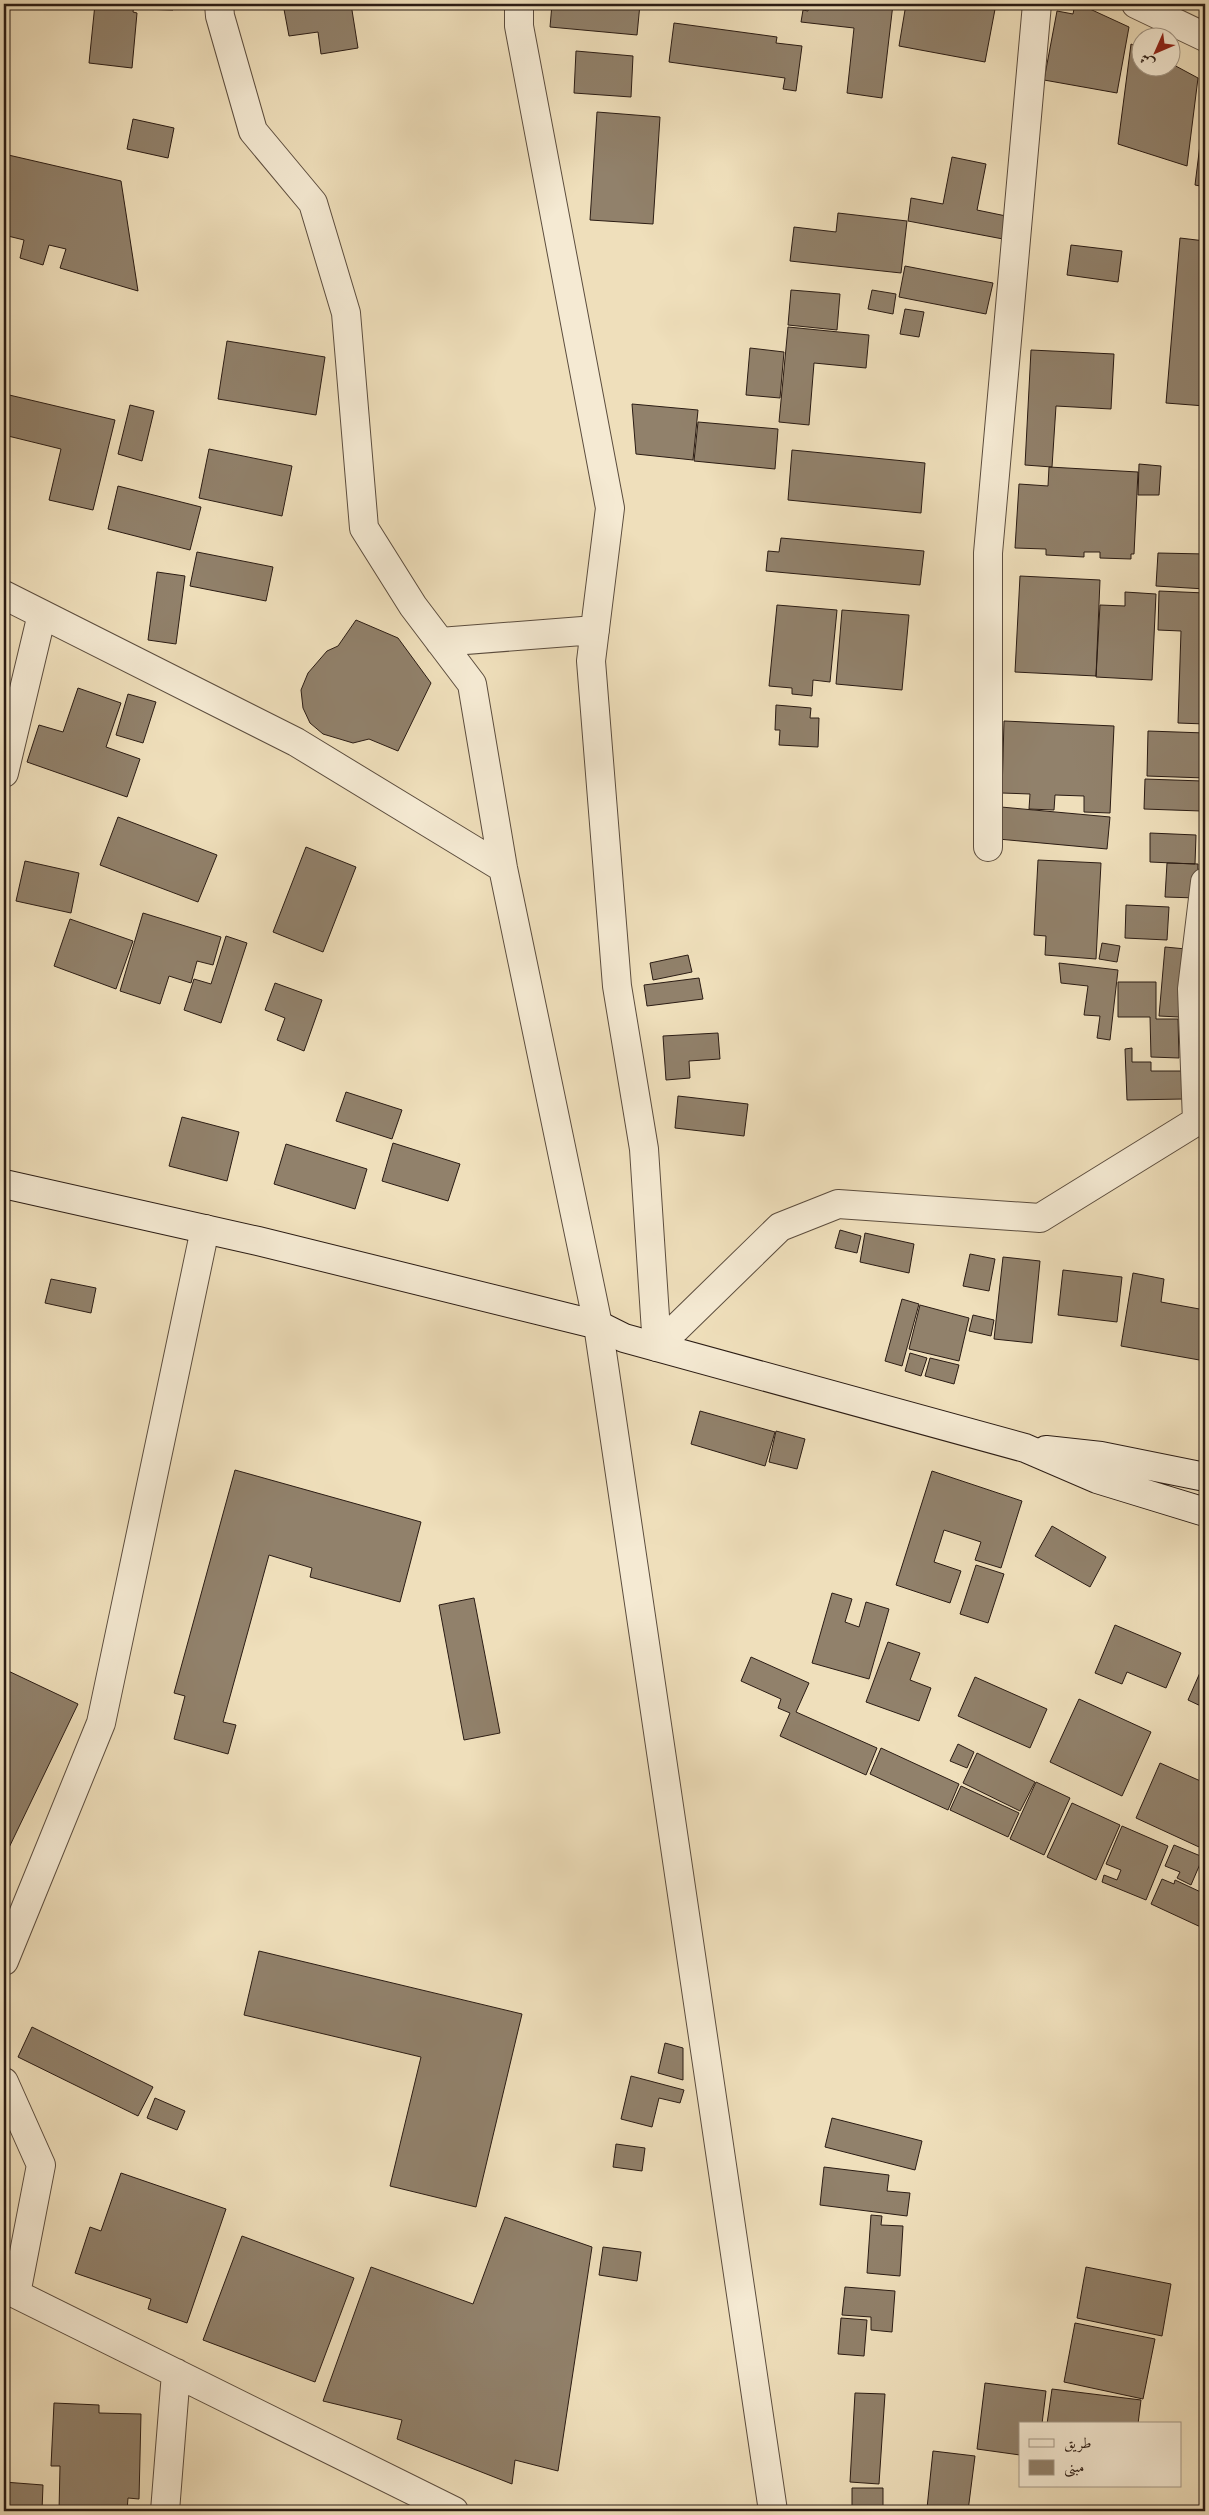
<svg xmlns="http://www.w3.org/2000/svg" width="1209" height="2515" font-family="'IM FELL English',Amiri,serif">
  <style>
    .building { fill: #91816b; stroke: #2b1c14 }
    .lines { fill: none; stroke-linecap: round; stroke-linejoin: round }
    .street-casing { stroke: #5c4d3e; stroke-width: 30 }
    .secondary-casing { stroke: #2b1c14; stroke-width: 30 }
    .street { stroke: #f5ead3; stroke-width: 28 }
    .secondary { stroke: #f5ead3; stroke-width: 28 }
  </style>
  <rect width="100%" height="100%" fill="#efdfbb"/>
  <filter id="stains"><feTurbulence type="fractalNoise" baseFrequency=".004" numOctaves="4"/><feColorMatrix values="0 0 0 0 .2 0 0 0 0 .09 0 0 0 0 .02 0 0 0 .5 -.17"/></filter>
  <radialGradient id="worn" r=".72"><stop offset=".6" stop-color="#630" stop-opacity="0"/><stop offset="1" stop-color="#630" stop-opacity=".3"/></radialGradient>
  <path class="building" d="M95 4H134L133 12 137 13 132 68 89 63Z
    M140 4H173V10L140 9Z
    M283 4H351L358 48 321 54 318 32 289 36Z
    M552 4H640L637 35 550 27Z
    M809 4H893L882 98 847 93 854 28 801 22 803 10 808 11Z
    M906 4H996L985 62 899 46Z
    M1075 4H1079L1129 27 1117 93 1044 80 1057 11 1073 14Z
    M674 23 777 37 776 43 802 46 796 91 783 89 785 78 669 62Z
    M1131 44 1142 49V68H1172V64L1198 78 1187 166 1118 144Z
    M576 51 633 56 631 97 574 93Z
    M1205 104V187L1195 185Z
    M597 112 660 117 653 224 590 220Z
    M133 119 174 128 168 158 127 149Z
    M4 154 121 181 138 291 60 268 66 249 49 245 43 265 20 258 24 240 4 235Z
    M952 157 986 164 977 210 1006 216 1003 239 908 221 911 198 943 204Z
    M838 213 907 221 901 273 790 261 794 227 836 232Z
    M1180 238 1205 241V406L1166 403Z
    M1071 245 1122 251 1118 282 1067 275Z
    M905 266 993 283 986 314 899 297Z
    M791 290 840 294 837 330 788 325Z
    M872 290 896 294 893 314 868 309Z
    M905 309 924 312 919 337 900 334Z
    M788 327 869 335 866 368 814 363 809 425 779 422Z
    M227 341 325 357 316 415 218 399Z
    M750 348 784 352 780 398 746 395Z
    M1031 350 1114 354 1111 409 1056 406 1052 467 1025 465Z
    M5 394 115 420 93 510 49 500 61 449 4 435Z
    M632 404 698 410 693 460 636 454Z
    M130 405 154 411 142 461 118 454Z
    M698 422 778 429 775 469 694 461Z
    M209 449 292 466 282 516 199 498Z
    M792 450 925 463 921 513 788 500Z
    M1139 464 1161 466 1159 495H1138Z
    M1049 467 1138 472 1134 554H1131V559L1100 558V552H1084V557L1046 555V549L1015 548 1019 484 1048 486Z
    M118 486 201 507 190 550 108 529Z
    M781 538 924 551 920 585 766 571 768 551 779 552Z
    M197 552 273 567 266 601 190 586Z
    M1158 553 1205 554V589L1156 586Z
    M157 572 185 576 176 644 148 640Z
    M1020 576 1100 580 1096 676 1015 672Z
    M1159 591 1205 593V724L1178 723 1181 631 1158 630Z
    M1125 592 1156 594 1152 680 1096 677 1100 605 1125 606Z
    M777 605 837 610 830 682 813 680 812 696 792 694V688L769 686Z
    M842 610 909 615 902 690 836 684Z
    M356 620 398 638 431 683 398 751 369 739 353 743 323 734 310 723 303 708 301 690 308 673 327 651 338 646Z
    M78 688 121 703 106 747 140 759 127 797 27 762 39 725 63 732Z
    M128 694 156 702 143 743 116 735Z
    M776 705 811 708 810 718H819L818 747 779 745 780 730H775Z
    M1004 721 1114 726 1110 813 1084 812V796L1055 795 1054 810 1029 809 1030 794 1002 793Z
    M1148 731 1205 733V778L1147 776Z
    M1145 779 1202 781 1201 811 1144 809Z
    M1001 807 1110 817 1107 849 998 839Z
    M118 817 217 855 198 902 100 865Z
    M1150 833 1196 835 1195 864 1150 862Z
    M306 847 356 867 323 952 273 932Z
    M1038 860 1101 863 1096 959 1045 955 1046 936 1034 935Z
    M25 861 79 873 71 913 16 901Z
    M1167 863 1198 864 1197 898 1165 897Z
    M1126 905 1169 907 1167 940 1125 938Z
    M143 913 221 937 213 965 197 961 191 983 169 976 160 1004 120 991Z
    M70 919 133 941 116 989 54 966Z
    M226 936 247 943 221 1023 184 1010 194 979 211 984Z
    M1102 943 1120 946 1117 962 1099 959Z
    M1165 947 1186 949 1179 1017 1159 1016Z
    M688 955 692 972 653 980 650 963Z
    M1059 963 1118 970 1110 1040 1097 1038 1100 1016 1084 1015 1088 986 1061 983Z
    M699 978 703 999 647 1006 644 985Z
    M1118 982H1156V1019H1178L1179 1058 1151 1057 1150 1017H1118Z
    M275 983 322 1000 304 1051 277 1040 285 1018 265 1010Z
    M718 1033 720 1059 689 1061 690 1078 666 1080 663 1036Z
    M1132 1048V1062H1151V1071H1184V1099L1127 1100 1125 1049Z
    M4 1067 9 1068 5 1084H4Z
    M346 1092 402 1110 392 1139 336 1121Z
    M678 1096 748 1104 744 1136 675 1128Z
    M182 1117 239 1132 227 1181 169 1166Z
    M393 1143 460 1164 448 1201 382 1181Z
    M286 1144 367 1169 355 1209 274 1184Z
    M840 1230 861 1236 857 1253 835 1248Z
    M865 1233 914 1244 909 1273 860 1262Z
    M970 1254 995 1259 989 1291 963 1286Z
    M1003 1257 1040 1261 1032 1343 994 1339Z
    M1063 1270 1122 1277 1117 1322 1058 1315Z
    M1133 1273 1164 1279 1161 1302 1205 1310V1361L1121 1346Z
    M51 1279 96 1288 91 1313 45 1303Z
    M902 1299 919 1304 902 1366 885 1361Z
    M920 1305 969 1318 959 1361 909 1349Z
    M973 1315 994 1320 991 1336 969 1331Z
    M910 1353 927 1358 921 1376 905 1371Z
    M930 1358 959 1365 954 1384 925 1376Z
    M700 1411 775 1432 765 1466 691 1444Z
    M776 1431 805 1439 797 1469 769 1462Z
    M235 1470 421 1522 400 1602 310 1577 312 1568 269 1555 223 1722 236 1725 228 1754 174 1739 185 1696 174 1693Z
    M932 1471 1022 1501 1001 1568 975 1560 981 1542 944 1530 934 1562 961 1571 950 1603 896 1585Z
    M1052 1526 1106 1557 1090 1587 1035 1556Z
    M976 1565 1004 1574 988 1623 960 1614Z
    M832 1593 852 1599 845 1622 859 1627 866 1602 889 1609 869 1679 812 1663Z
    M474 1598 500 1733 464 1740 439 1605Z
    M1115 1625 1181 1653 1166 1688 1127 1672 1122 1684 1095 1673Z
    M888 1642 920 1653 910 1680 931 1688 919 1721 866 1702Z
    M751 1657 809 1683 796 1712 877 1748 866 1775 780 1736 790 1713 778 1708 781 1699 741 1681Z
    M1202 1668 1205 1670V1708L1188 1700Z
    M4 1669 78 1704 4 1858Z
    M975 1677 1047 1709 1030 1748 958 1716Z
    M1079 1699 1151 1732 1122 1796 1050 1762Z
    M958 1744 974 1752 967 1768 950 1761Z
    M881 1748 959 1784 948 1810 870 1774Z
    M977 1753 1035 1782 1020 1811 963 1783Z
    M1160 1763 1205 1783V1832L1199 1847 1136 1818Z
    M1036 1782 1070 1798 1044 1855 1010 1839Z
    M961 1786 1019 1813 1008 1837 950 1810Z
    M1072 1803 1120 1825 1096 1880 1047 1857Z
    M1122 1826 1168 1846 1146 1900 1102 1882 1104 1875 1117 1880 1121 1870 1106 1864Z
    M1174 1845 1203 1857 1191 1885 1177 1878 1180 1872 1165 1866Z
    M1162 1879 1174 1884 1175 1880 1205 1894V1929L1151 1904Z
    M259 1951 522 2014 476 2207 390 2186 421 2057 244 2015Z
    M32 2027 153 2087 138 2116 18 2057Z
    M665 2043 683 2048V2080L658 2073Z
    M631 2076 684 2090 680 2103 659 2098 652 2127 621 2119Z
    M155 2098 185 2111 177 2130 147 2118Z
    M832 2118 922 2141 915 2170 825 2147Z
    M616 2144 645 2148 642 2171 613 2167Z
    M824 2167 889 2175 887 2191 910 2193 907 2216 820 2205Z
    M121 2173 226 2209 187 2323 148 2309 151 2299 75 2273 90 2227 101 2231Z
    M871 2215 882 2216 881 2225 903 2226 900 2276 867 2273Z
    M505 2217 592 2247 558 2471 515 2460 512 2484 397 2439 402 2420 323 2401 371 2267 473 2304Z
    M242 2236 354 2278 315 2382 203 2340Z
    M603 2247 641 2252 637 2281 599 2275Z
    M1086 2267 1171 2284 1162 2336 1077 2318Z
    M845 2287 895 2291 892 2332 871 2330V2317L842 2315Z
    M841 2318 867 2320 864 2356 838 2354Z
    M1075 2323 1155 2339 1143 2399 1064 2382Z
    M985 2383 1046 2391 1042 2424H1020V2455L977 2449Z
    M1052 2389 1141 2400 1138 2424H1047Z
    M855 2393 885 2394 879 2484 850 2482Z
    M54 2403 99 2405V2413L141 2414 139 2499 128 2498 127 2511H59L60 2466H51Z
    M933 2451 975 2456 968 2511 927 2508Z
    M4 2482 43 2485 42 2511H45H4Z
    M852 2488H883V2511H852Z"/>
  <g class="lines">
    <defs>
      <path id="street" d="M219 4 220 16 253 131 313 203 346 313 364 528 413 606 472 684 503 868 598 1325 773 2511
        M519 4V26L610 508 591 661 617 986 644 1149 657 1347
        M1136 4 1205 37
        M4 595 296 742 503 868
        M440 642 595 630
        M4 773 42 614
        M988 847V553L1037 4
        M1197 1121 1192 989 1205 882
        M657 1347 780 1227 838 1204 1040 1218 1197 1121H1205
        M4 1961 101 1723 205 1229
        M4 2082 41 2165 16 2294
        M4 2288 454 2511
        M165 2511 176 2373"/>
      <path id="secondary" d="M4 1184 258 1241 598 1325 624 1338 1025 1448 1097 1479 1205 1512
        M1046 1450 1101 1456 1205 1477"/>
    </defs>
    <use href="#street" class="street-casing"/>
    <use href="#secondary" class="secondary-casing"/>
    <use href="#street" class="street"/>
    <use href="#secondary" class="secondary"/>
  </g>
  <rect width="1209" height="2515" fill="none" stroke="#efdfbb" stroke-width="20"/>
  <rect x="5" y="5" width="1199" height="2505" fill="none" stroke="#2b1c14" stroke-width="2.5"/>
  <rect x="10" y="10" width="1189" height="2495" fill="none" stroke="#2b1c14"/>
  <rect x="1019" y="2422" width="162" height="65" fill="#f5ead3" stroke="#a49887"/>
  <rect x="1029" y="2439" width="25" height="8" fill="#f5ead3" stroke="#a49887"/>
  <text x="1064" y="2448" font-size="15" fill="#2b1c14">طريق</text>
  <rect x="1029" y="2460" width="25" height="15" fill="#91816b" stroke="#a49887"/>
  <text x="1064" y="2472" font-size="15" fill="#2b1c14">مبنى</text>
  <g transform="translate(1156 52) rotate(225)"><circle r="24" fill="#f5ead3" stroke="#a49887"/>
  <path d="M0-4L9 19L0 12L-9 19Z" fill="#8f2418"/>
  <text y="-8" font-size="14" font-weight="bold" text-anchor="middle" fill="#2b1c14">ش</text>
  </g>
  <rect width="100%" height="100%" filter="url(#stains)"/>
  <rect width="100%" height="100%" fill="url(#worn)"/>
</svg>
